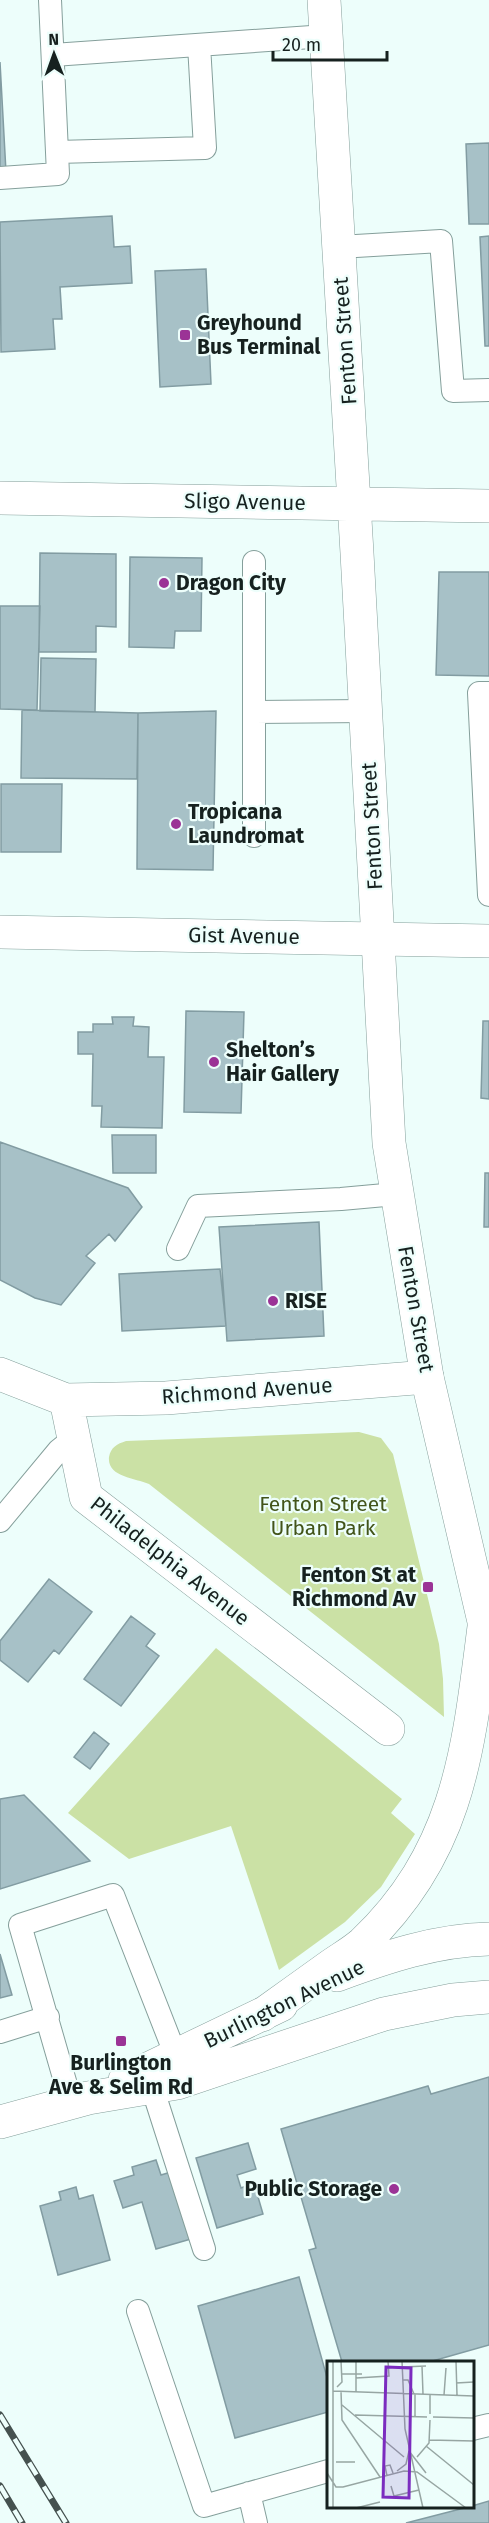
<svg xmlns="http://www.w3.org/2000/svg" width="489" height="2523" font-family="'Fira Sans',sans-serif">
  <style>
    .green { fill: #cbe1a5 }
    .building { fill: #a7c1c7; stroke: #829ca2; stroke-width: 1.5 }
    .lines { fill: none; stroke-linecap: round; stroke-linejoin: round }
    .service-casing { stroke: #859f9b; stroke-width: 24 }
    .minor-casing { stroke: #859f9b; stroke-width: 34 }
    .tertiary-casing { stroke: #859f9b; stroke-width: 34 }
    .secondary-casing { stroke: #859f9b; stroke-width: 34 }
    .service { stroke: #fff; stroke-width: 22 }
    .minor { stroke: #fff; stroke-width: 33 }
    .tertiary { stroke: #fff; stroke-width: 33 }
    .secondary { stroke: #fff; stroke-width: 33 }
    .rail-casing { stroke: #45514f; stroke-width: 7 }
    .rail { stroke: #edfefb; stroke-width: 4.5; stroke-dasharray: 14; stroke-linecap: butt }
    .poi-dot { fill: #9b3396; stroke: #edfefb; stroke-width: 2 }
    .labels { text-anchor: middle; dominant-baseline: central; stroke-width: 4.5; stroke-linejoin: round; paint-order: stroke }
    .poi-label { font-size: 21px; font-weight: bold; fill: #16211f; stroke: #edfefb; text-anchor: start }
    .street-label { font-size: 21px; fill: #16211f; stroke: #edfefb }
    .park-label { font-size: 21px; fill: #425419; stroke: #edfefb }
    .inset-road { fill: none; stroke: #97a6a3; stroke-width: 1.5 }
    .view { fill: #7b2cbf; fill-opacity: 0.15; stroke: #7b2cbf; stroke-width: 3 }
    .inset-edge { fill: none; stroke: #16211f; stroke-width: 3 }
  </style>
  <rect width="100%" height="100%" fill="#edfefb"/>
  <path class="green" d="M359 1432 381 1438 393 1454 439 1644 443 1679 444 1717 149 1484C135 1478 107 1477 109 1457 111 1447 117 1444 126 1441Z
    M216 1648 402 1799 391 1813 415 1834 381 1887 345 1922 279 1970 231 1826 129 1859 68 1813Z"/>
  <path class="building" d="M0 62 6 172H0Z
    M489 143V224H469L466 144Z
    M112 216 114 247 130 246 132 283 60 287 62 319H53L55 349 1 352 0 222Z
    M489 236V346H485L480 237Z
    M206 269 211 384 160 387 155 271Z
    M40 553 116 554V627L96 626V652H39Z
    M130 557 202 558 201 631H175L174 648 129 647Z
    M439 572H489V676L436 675Z
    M0 606H40L37 710 0 709Z
    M41 658 96 659 95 712 40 711Z
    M22 710 138 713 137 779 21 778Z
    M216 711 213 870 137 869 138 713Z
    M1 784H62L61 852H1Z
    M186 1011 244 1012 241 1113 184 1112Z
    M112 1017H134L133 1026 149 1027 148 1057H164L162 1128 101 1127 102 1106H92L93 1054H78V1032H93V1024H113Z
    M483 1021H489V1099L481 1098Z
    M112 1135H156V1173H113Z
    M0 1142 128 1188 142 1207 115 1241 109 1234 86 1256 95 1263 61 1305 35 1298 0 1280Z
    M485 1173H489V1227H484Z
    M319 1222 324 1336 227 1341 219 1227Z
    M220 1269 226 1326 122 1331 119 1274Z
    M49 1579 92 1612 59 1654 54 1650 28 1682 0 1660V1641Z
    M131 1616 155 1634 146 1646 159 1656 121 1706 84 1679Z
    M94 1732 109 1744 90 1769 74 1757Z
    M24 1795 90 1861 0 1889V1799Z
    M0 1954 12 1995 0 1998Z
    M489 2077V2345L429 2362H342L309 2250 316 2248 281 2129 428 2086 431 2094Z
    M248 2143 256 2169 237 2175 241 2188 254 2183 263 2214 217 2228 196 2158Z
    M156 2160 161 2175 171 2172 191 2239 156 2249 142 2202 123 2208 114 2181 134 2175 132 2167Z
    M76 2187 79 2199 93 2195 110 2260 58 2275 40 2206 61 2200 59 2192Z
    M299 2277 328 2381V2412L235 2438 198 2306Z
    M489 2501V2523H406L472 2506Z"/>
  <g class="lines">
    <defs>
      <path id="service" d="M53 55 326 36
        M57 152 205 148 199 45
        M0 178 58 174 50 0
        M339 247 441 241 453 391 489 390
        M254 562V836
        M489 693H479L489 895
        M255 712 366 711
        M178 1249 198 1206 341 1199 396 1194
        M0 1521 59 1450 74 1438
        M0 2032 48 2017
        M152 2087 204 2249
        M71 2102 20 1925 113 1895 176 2056
        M138 2311 204 2506 328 2471
        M472 2429 489 2425
        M249 2493 256 2523"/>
      <path id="minor" d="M0 932 489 941
        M0 1374 66 1400 166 1398 427 1377
        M66 1400 86 1497 388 1729"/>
      <path id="tertiary" d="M324 0 357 553 389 1143 427 1377 489 1643
        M0 498 489 506"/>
      <path id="secondary" d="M337 1975C386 1957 436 1940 489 1939
        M262 2015C284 1999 307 1983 329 1967 340 1959 353 1952 363 1943 459 1851 468 1752 484 1627
        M125 2080 281 2005
        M0 2122 88 2098 177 2083 384 2014 453 2000 489 1997"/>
    </defs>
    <use href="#service" class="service-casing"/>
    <use href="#minor" class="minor-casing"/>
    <use href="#tertiary" class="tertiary-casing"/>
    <use href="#secondary" class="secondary-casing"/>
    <use href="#service" class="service"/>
    <use href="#minor" class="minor"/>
    <use href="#tertiary" class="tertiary"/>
    <use href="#secondary" class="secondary"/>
    <defs>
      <path id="rail" d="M0 2415 66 2523
        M0 2486 22 2523"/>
    </defs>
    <use href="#rail" class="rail-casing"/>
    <use href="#rail" class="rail"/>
  </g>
  <g class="poi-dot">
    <rect x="179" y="329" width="12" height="12" rx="3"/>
    <circle cx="164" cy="583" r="6"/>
    <circle cx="176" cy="824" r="6"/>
    <circle cx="214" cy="1062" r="6"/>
    <circle cx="273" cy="1301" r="6"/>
    <rect x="422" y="1581" width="12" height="12" rx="3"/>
    <rect x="115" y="2035" width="12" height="12" rx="3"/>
    <circle cx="394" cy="2189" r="6"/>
  </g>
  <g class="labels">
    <g class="poi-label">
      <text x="197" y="323">Greyhound<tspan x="197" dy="24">Bus Terminal</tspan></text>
      <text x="176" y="583">Dragon City</text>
      <text x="188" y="812">Tropicana<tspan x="188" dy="24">Laundromat</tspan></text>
      <text x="226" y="1050">Shelton’s<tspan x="226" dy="24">Hair Gallery</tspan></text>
      <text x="285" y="1301">RISE</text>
      <text x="416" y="1575" text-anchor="end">Fenton St at<tspan x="416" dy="24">Richmond Av</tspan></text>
      <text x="121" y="2063" text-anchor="middle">Burlington<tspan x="121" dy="24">Ave &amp; Selim Rd</tspan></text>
      <text x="382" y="2189" text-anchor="end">Public Storage</text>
    </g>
    <g class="street-label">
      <text transform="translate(345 341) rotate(-94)">Fenton Street</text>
      <text transform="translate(245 502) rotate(1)">Sligo Avenue</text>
      <text transform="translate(372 826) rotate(-93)">Fenton Street</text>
      <text transform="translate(244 936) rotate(1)">Gist Avenue</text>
      <text transform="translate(416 1309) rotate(80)">Fenton Street</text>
      <text transform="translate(247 1391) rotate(-4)">Richmond Avenue</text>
      <text transform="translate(170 1561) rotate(38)">Philadelphia Avenue</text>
      <text transform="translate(284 2004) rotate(-26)">Burlington Avenue</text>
    </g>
    <g class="park-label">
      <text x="323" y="1504">Fenton Street<tspan x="323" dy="24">Urban Park</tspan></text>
    </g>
  </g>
  <g transform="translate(327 2361)">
    <rect width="147" height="147" fill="#edfefb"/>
    <path class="inset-road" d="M29 0V31M75 0 78 68 96 147M129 0 130 34M95 5 96 33M75 6 99 5M14 13H35M29 17 62 15 61 0M76 19H81L87 33M129 22 147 21M10 26 15 21 14 0M6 30 147 35M14 30 15 59 53 116M88 33V55M117 34 119 7M15 44 77 96M103 53V34M28 54 100 56M106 56 147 57M102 79 147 80M99 85 147 124M82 90 99 112M90 96 102 82 103 59M9 101H28M70 110 79 103 82 90M0 112 9 126H16L77 110 90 111 139 147M60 115 58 105 63 104 66 112M64 125 67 135 92 129M6 147V0M29 147 53 141"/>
    <path class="view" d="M59 6 84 7 82 137 56 136Z"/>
    <rect width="147" height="147" class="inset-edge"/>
  </g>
  <g transform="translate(54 54) rotate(359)" stroke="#edfefb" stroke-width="4.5" paint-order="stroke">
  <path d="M0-4.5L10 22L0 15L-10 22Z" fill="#16211f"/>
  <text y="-9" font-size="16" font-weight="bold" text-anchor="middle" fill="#16211f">N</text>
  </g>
  <path d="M273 51v9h114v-9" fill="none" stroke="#16211f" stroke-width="3"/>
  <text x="282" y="51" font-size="18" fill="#16211f" stroke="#edfefb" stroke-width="4.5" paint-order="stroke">20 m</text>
</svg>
